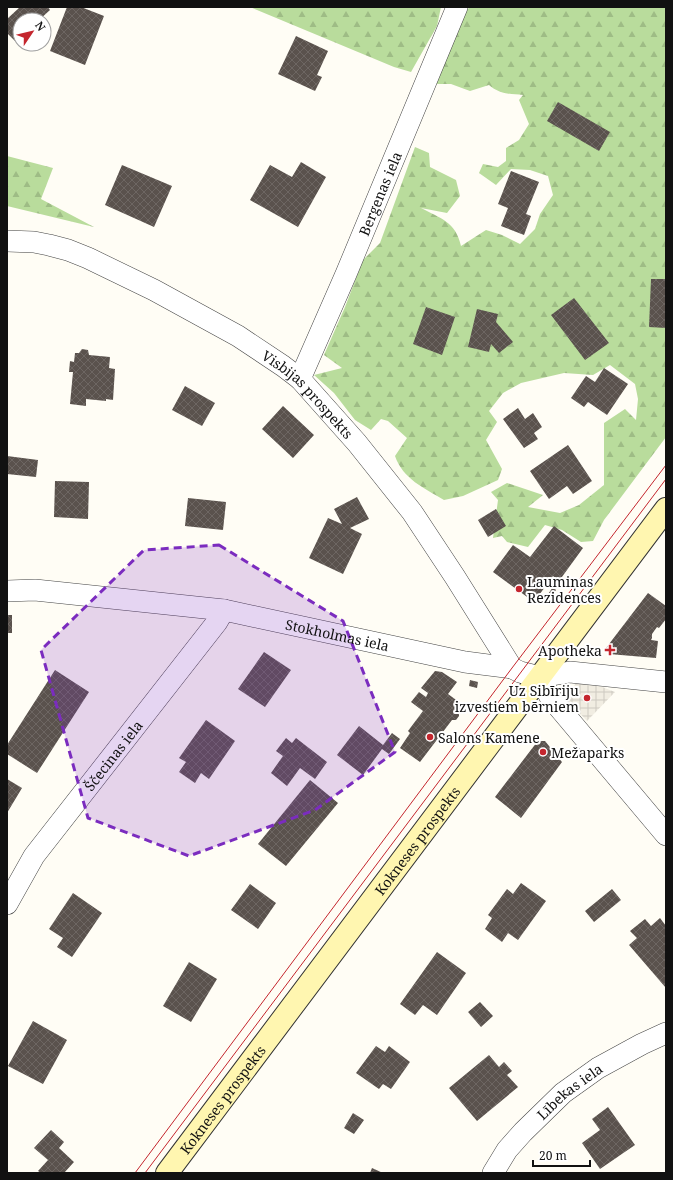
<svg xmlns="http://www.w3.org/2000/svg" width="673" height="1180" font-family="'Noto Serif',serif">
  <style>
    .forest { fill: url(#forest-firs) }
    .plaza { fill: url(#plaza-grid) }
    .building { fill: url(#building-cross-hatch) }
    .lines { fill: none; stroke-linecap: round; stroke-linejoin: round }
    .street-casing { stroke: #444; stroke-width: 22 }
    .secondary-casing { stroke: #333; stroke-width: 24 }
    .street { stroke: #fff; stroke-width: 21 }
    .secondary { stroke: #fff6b0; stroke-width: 22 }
    .tram { stroke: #c4262e; stroke-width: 1 }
    .marked { fill: #7b2cbf; fill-opacity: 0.2; stroke: #7b2cbf; stroke-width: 3; stroke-dasharray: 8 5; stroke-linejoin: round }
    .poi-dot { fill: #c4262e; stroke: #fff; stroke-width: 1.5 }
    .labels { text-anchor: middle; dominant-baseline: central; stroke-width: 4; stroke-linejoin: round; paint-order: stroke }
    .street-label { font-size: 14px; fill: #111; stroke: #fff }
    .poi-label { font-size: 14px; fill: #111; stroke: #fff; text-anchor: start }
  </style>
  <defs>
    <pattern id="forest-firs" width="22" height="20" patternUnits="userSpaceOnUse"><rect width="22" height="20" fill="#b9dc9c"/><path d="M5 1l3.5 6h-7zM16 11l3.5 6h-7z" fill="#9ebc85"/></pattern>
    <pattern id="plaza-grid" width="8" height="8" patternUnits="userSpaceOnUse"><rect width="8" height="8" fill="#f1ede2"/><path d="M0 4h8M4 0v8" fill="none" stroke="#cecac1"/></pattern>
    <pattern id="building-cross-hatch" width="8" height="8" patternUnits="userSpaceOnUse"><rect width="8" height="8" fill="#5a524d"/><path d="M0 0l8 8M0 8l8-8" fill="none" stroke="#6d6662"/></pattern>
  </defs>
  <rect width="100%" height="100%" fill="#fffdf5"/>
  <path class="forest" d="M250 7H441L437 26 411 72 394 67Z
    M470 7H666V437L604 520 593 541 581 542 562 530 545 525 528 547 507 542 502 536 493 538 498 500 491 492 507 483 543 495 528 507 560 513 579 505 604 485V423L625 409 636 420 638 399 635 384 610 365 593 375 564 373 521 383 503 393 489 411 497 422 486 440 502 469 498 480 463 496 444 500C424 488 403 479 395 456L407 438 388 421 381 419 371 430 355 420 334 393 314 375 342 368 324 355 345 307 363 260 380 243 415 147 429 153 430 167 456 180 460 196 447 213 421 208C440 218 456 222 461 246L486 230 502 235 520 244 535 229 540 214 553 195 548 176 530 170 511 169 496 185 479 173 483 164 498 167 506 161V148L519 140 529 124 519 100 523 95C510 94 499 94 489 85L470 91 451 84H432L463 13Z
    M7 156 53 168 41 199 94 227 7 206Z"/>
  <path class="plaza" d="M583 682 592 683 615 692 587 721 569 702 567 696 576 683Z"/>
  <path class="building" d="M20 7H48L50 10 39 20H20V37L15 41 7 33V19Z
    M67 7H81L104 16 85 65 50 51Z
    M296 36 328 51 317 75 322 77 315 91 278 74Z
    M558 102 610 132 599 151 547 121Z
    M301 162 326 177 298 227 250 200 270 165 292 177Z
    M122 165 172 186 154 227 105 205Z
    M511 171 539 182 526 214 531 216 524 235 501 226 508 208 498 204Z
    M651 279H666V328L649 327Z
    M574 298 609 343 585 360 551 315Z
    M426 307 455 317 442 355 413 344Z
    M477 309 498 314 496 322 513 342 499 353 491 344 489 352 468 347Z
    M82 349 88 350 89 355 110 357 109 368 115 369 113 400 106 399V401L86 399V406L70 404 73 372H69L70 361 74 362 75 353H79Z
    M604 368 628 384 607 415 588 402 584 407 571 398 586 376 595 382Z
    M185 386 215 403 202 426 172 410Z
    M283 406 314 435 293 458 262 429Z
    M518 408 525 419 533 413 542 427 534 433 538 439 524 448 503 419Z
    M568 445 592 481 573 494 567 486 549 499 530 471Z
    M7 456 38 460 36 477 7 474Z
    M55 481 89 482 88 519 54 517Z
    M357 497 369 519 350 528 362 534 343 574 309 558 328 518 342 524 334 509Z
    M188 498 226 502 223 530 185 526Z
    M496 509 506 526 488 537 478 520Z
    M554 526 583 548 559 581 553 576 534 602 493 572 513 545 530 557Z
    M553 587 556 590 549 599 546 597Z
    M648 593 666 606V619L659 628 657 627 652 634V638L651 640 658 641 656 658 609 654 606 648Z
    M7 615H12V633H7Z
    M264 652 291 670 265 707 238 689Z
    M55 670 89 692 37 773 7 754V745Z
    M435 671 442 672 457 682 448 694 463 705 459 711V716L456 720H452L420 762 400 748 410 733 408 731 423 711 411 702 419 692 426 697 428 693 421 688Z
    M470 680 478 682 477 688 469 686Z
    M206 720 235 741 209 779 201 773 195 783 179 772 186 762 179 758Z
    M359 726 383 745 392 733 400 739 389 754 382 749 363 775 337 755Z
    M286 738 292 743 296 738 327 762 315 779 300 768 287 786 271 773 283 756 276 751Z
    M541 741H545L562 762 521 818 495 797 537 742Z
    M7 779 22 788 7 813Z
    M310 780 338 803 286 866 258 844Z
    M521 883 546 901 518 940 508 933 502 942 485 929 492 918 488 915 507 889 513 894Z
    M250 884 276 903 258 929 231 910Z
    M612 889 621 900 594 922 585 911Z
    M73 893 102 913 72 957 57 947 63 938 49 929Z
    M660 918 666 926V988L629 945 637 938 630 931 645 919 651 926Z
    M437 952 466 973 437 1015 423 1005 415 1015 400 1004Z
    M189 962 217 979 191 1022 163 1006Z
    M480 1002 493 1016 481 1027 468 1012Z
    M33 1021 67 1040 43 1084 8 1066Z
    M376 1046 385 1052 389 1046 410 1062 391 1089 383 1084 379 1089 356 1073Z
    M489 1055 499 1067 504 1062 512 1071 507 1075 518 1087 477 1121 449 1088Z
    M608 1107 635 1145 600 1169 582 1143 600 1130 592 1119Z
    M353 1113 364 1120 354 1134 344 1128Z
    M51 1130 64 1142 59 1148 74 1162 64 1173H41L38 1171 48 1160 34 1148Z
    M372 1168 383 1173H370Z"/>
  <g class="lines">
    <defs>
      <g id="street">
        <path id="s1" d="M7 241 34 242 49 245 68 250 88 258 154 290 238 336 283 366 300 379 357 443 412 512 455 577 512 668"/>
        <path id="s2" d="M300 379 346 274 457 7"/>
        <path id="s3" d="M7 591 35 590 224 610 465 662 512 668 520 672 540 677 570 672 666 682"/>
        <path d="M540 677 550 697 666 835"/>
        <path id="s4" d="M7 904 34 856 217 622 224 610"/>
        <path id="s5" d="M493 1173 507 1150 523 1132 563 1093 598 1068 642 1044 666 1033"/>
      </g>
      <g id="secondary">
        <path id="s6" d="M167 1173 666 509"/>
      </g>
    </defs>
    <use href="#street" class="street-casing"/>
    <use href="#secondary" class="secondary-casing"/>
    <use href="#street" class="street"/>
    <use href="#secondary" class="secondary"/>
    <path class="tram" d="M135 1173 512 668 666 465
      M145 1173 666 479"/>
  </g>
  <path class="marked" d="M219 545 343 621 395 752 315 810 189 856 88 818 41 650 144 550Z"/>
  <g class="poi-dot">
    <circle cx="519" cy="589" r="4"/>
    <path d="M608 644h4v4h4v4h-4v4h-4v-4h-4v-4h4z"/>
    <circle cx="587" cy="698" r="4"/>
    <circle cx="430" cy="737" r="4"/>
    <circle cx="543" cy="752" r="4"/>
  </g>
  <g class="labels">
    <g class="street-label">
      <text stroke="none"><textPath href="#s2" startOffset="202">Bergenas iela</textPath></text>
      <text stroke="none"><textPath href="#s1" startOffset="344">Visbijas prospekts</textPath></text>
      <text stroke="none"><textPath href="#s3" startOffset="334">Stokholmas iela</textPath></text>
      <text stroke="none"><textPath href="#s4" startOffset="183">Ščecinas iela</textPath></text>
      <text stroke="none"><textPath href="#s6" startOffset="416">Kokneses prospekts</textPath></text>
      <text stroke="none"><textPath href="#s5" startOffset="113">Lībekas iela</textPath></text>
      <text stroke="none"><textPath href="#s6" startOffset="92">Kokneses prospekts</textPath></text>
    </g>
    <g class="poi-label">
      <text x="527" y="581">Laumiņas<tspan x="527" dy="16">Rezidences</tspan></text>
      <text x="602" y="650" text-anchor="end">Apotheka</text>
      <text x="579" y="690" text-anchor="end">Uz Sibīriju<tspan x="579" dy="16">izvestiem bērniem</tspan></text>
      <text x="438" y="737">Salons Kamene</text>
      <text x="551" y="752">Mežaparks</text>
    </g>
  </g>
  <rect width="673" height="1180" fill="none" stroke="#111111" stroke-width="16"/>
  <g transform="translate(32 32) rotate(55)"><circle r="19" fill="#ffffff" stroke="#a0a0a0"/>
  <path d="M0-3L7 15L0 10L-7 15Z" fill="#c4262e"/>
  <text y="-6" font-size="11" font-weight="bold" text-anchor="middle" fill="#111111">N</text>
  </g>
  <path d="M533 1160v6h57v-6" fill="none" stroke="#111111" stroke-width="2"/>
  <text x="539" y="1160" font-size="12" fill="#111111" stroke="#ffffff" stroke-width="3" paint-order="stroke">20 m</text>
</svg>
